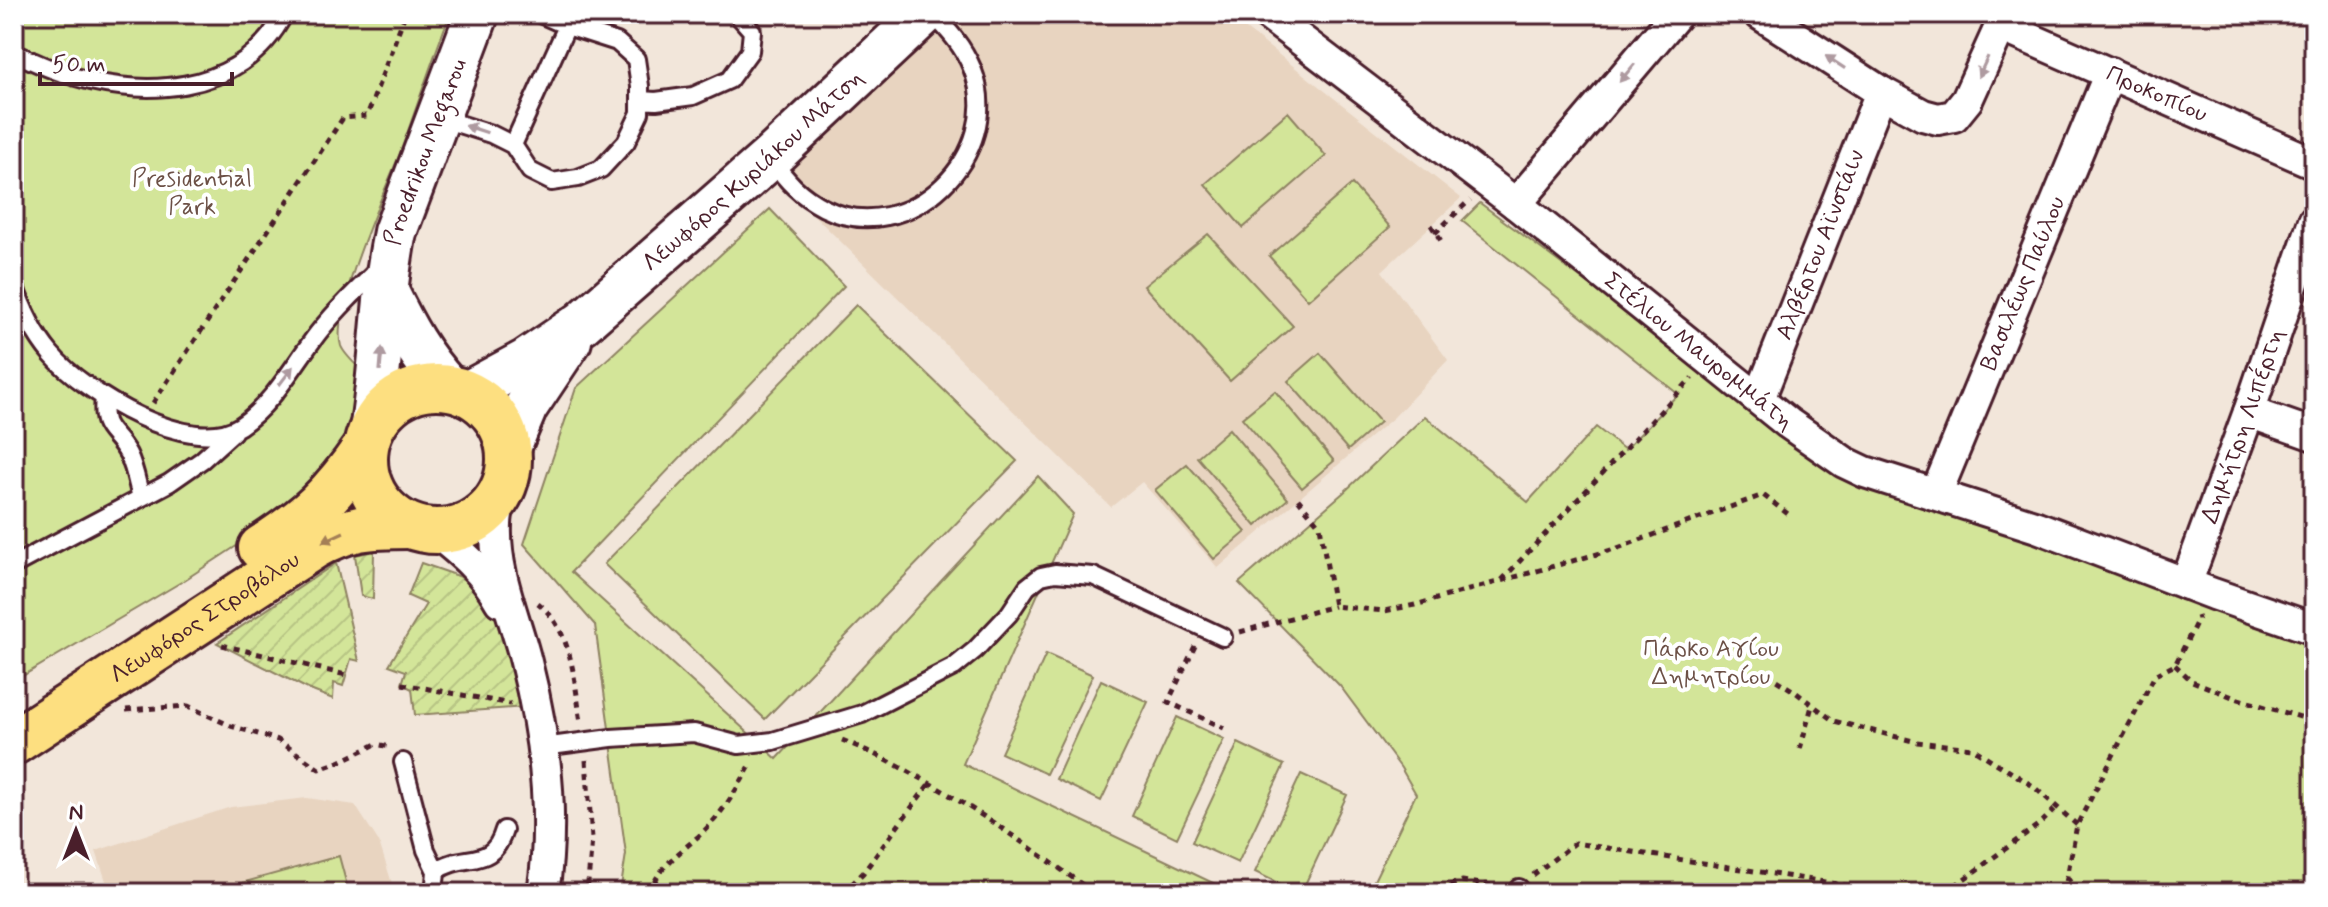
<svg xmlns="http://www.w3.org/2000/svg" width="2328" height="907" font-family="Mynerve,sans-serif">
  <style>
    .built { fill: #e8d4c0 }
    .green { fill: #d3e599; stroke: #8e8262; stroke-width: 2 }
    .garden { fill: url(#garden-furrows); stroke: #8e8262; stroke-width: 2 }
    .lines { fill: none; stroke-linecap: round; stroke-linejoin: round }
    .service-casing { stroke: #4a1f2b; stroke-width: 22 }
    .minor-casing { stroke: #4a1f2b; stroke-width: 36 }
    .secondary-casing { stroke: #4a1f2b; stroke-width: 48 }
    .primary-casing { stroke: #4a1f2b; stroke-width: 50 }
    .path { stroke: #4a1f2b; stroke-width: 5; stroke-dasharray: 6 6; stroke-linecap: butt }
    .service { stroke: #fff; stroke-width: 16 }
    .minor { stroke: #fff; stroke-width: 30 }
    .secondary { stroke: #fff; stroke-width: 42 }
    .primary { stroke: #fddf80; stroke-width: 44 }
    .oneway { fill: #ae9aa0 }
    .oneway2 { fill: #a47f56 }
    .labels { text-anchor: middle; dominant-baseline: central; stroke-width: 8; stroke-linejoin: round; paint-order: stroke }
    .street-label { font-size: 24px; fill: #4a1f2b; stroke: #fff }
    .park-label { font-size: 24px; fill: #6c5046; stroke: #fff }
  </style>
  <defs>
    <pattern id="garden-furrows" width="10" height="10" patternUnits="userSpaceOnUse" patternTransform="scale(2)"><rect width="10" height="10" fill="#d3e599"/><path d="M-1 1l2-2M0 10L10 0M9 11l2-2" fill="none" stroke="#b7c484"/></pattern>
  </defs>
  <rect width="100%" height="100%" fill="#f2e6da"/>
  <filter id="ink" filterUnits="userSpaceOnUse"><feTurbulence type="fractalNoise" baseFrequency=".0125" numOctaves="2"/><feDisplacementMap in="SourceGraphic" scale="16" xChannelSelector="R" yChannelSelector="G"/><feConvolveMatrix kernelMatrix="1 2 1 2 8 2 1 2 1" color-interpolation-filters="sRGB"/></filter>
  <g filter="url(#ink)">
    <path class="built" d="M958 14H1227L1461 198 1382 271 1448 360 1394 417 1218 568 1142 482 1111 507 777 179Z
      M307 798 355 805 379 842 395 893H110L96 851 231 807Z"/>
    <path class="green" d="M14 14H450C432 60 417 107 400 153 385 191 330 310 341 346 344 354 355 364 361 370L357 408 328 480 293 509 183 581 14 681Z
      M1288 112 1326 156 1243 228 1205 184Z
      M1352 184 1390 227 1308 300 1269 256Z
      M1480 203 1848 478 2063 545 2314 639V893H1368L1416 794 1401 768 1340 686 1239 583 1343 493 1425 416 1528 502 1596 427 1625 450 1678 394 1462 221Z
      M770 209 844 286 571 572 777 759 1038 476 1073 514 963 764 1234 893H620L626 854 595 625 524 544 576 388Z
      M1208 234 1293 326 1230 381 1144 286Z
      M856 305 1017 461 765 719 604 564Z
      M1320 353 1380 422 1348 450 1288 381Z
      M1275 391 1334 461 1302 488 1242 418Z
      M1229 429 1288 499 1256 526 1197 457Z
      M1187 464 1246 532 1214 559 1155 490Z
      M1046 654 1093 675 1046 774 1001 753Z
      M1101 680 1148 702 1101 801 1056 779Z
      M1177 717 1224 739 1177 838 1132 816Z
      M1238 743 1284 765 1238 863 1192 842Z
      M1301 774 1347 795 1301 893H1299L1255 872Z
      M339 856 349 893H205Z"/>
    <path class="garden" d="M374 551 373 599 361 596 355 555Z
      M336 563 359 661 351 659 343 686 334 683 333 699 310 690 217 643Z
      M421 563 464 578 489 601 514 650 525 707 415 715 412 689 402 684 406 671 389 665 426 604 408 596Z"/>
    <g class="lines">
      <defs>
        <path id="service" d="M14 53C29 59 44 67 60 72 138 100 241 97 284 14
          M640 100 656 101 693 96 729 80 750 51 752 31 737 14
          M437 117 491 134 513 145 530 171 552 182 578 178 601 169 626 142 640 113V86L636 59 617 42 567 26 540 14
          M513 145 567 26
          M771 159C787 181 799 195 824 208 908 250 1007 154 972 68 963 46 949 31 933 14
          M14 284C22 308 34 334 51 354 83 392 191 458 240 426 273 404 294 364 318 333 337 309 359 288 381 267
          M104 397C100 433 114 428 128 454 135 468 137 483 141 498
          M14 565 169 483 202 460 233 432
          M543 747 611 738 694 733 739 745 773 741 862 714 954 667 975 650 1009 614 1027 587 1041 576 1055 573 1093 576 1223 637
          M403 762 426 850 436 871
          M436 893 435 883 436 871C464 851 492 871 504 830
          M1516 893 1519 888"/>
        <g id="minor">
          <path id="s1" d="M1267 14 1516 204 1788 423 1844 462 1865 472 2037 527 2213 594 2314 629"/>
          <path d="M1760 14 1881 92 1923 115 1938 119 1954 116 1967 100 2006 14"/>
          <path id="s2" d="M2001 26 2314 163"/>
          <path d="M1516 204 1677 14"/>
          <path id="s3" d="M1759 399 1881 92"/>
          <path d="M2249 412 2314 435"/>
          <path id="s4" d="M1936 494 2110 73"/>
          <path d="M500 495C499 505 496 515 496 525 494 573 515 617 526 662 545 737 555 816 543 893"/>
          <path d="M434 531C461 552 484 571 500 601"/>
          <path id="s5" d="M2186 584 2249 412 2314 221"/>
        </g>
        <g id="secondary">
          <path d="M387 292C404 327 421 358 448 387"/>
          <path id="s6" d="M467 393 526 361 582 323 770 158 924 14"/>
          <path id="s7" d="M372 425C382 361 382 295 395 232L477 14"/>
          <path d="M509 448 526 407 570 341"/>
        </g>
        <g id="primary">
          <circle cx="437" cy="459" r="72"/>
          <path d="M261 548C309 517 332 496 365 448"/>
          <path id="s8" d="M14 742 313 547C349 527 368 526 409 526"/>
        </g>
      </defs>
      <use href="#service" class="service-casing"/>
      <use href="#minor" class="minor-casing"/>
      <use href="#secondary" class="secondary-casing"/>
      <use href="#primary" class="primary-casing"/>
      <path class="path" d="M1431 225 1443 244
        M1435 233 1470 200
        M153 403 343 118 367 116 405 14
        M1298 499 1320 526 1334 606 1384 611 1415 605 1615 549 1763 495 1788 514
        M1502 580 1692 378
        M538 603C573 631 574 681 581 722
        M1240 632 1334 606
        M222 645 346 675
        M1195 646 1168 702 1224 728
        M2175 665 2192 681 2235 698 2314 721
        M1718 678 1768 675 1794 691 1834 721 1917 742 1972 748 2033 786 2077 825
        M402 684 511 704
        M126 710 188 706 231 726 278 740 319 769 339 762 376 744 390 747
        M842 740C933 777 1014 836 1094 893
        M1800 749 1812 706
        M586 760 592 839 587 893
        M1533 875 1575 843 1863 888 1882 893
        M2067 877 2077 893
        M650 893C659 863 687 849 708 827 725 809 739 786 751 764
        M843 893 863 873 929 784
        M1427 893 1462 881 1500 887
        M1945 893 2042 822 2057 807
        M2064 893 2077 825 2155 675 2175 665 2198 619 2197 616"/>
      <use href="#service" class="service"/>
      <use href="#minor" class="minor"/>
      <use href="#secondary" class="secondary"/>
      <use href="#primary" class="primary"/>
    </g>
    <defs><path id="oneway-solid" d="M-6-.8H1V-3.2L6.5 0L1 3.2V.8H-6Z" transform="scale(2)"/></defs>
    <g class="oneway">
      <use href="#oneway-solid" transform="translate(1835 62) rotate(-147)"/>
      <use href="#oneway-solid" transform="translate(1983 67) rotate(115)"/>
      <use href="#oneway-solid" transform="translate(1627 73) rotate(130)"/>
      <use href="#oneway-solid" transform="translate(476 129) rotate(-162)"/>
      <use href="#oneway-solid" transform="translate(381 359) rotate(-85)"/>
      <use href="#oneway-solid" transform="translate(286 376) rotate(-53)"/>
    </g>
    <use class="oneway2" href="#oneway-solid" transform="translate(333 537) rotate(155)"/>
  </g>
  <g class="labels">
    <g class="street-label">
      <text stroke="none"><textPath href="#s2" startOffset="170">Προκοπίου</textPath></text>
      <text stroke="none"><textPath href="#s7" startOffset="280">Proedrikou Megarou</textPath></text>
      <text stroke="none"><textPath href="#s6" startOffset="364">Λεωφόρος Κυριάκου Μάτση</textPath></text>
      <text stroke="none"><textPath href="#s3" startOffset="166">Αλβέρτου Αϊνστάιν</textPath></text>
      <text stroke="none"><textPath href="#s4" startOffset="228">Βασιλέως Παύλου</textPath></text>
      <text stroke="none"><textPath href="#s1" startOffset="548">Στέλιου Μαυρομμάτη</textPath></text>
      <text stroke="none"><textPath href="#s5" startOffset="168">Δημήτρη Λιπέρτη</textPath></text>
      <text stroke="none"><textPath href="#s8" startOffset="228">Λεωφόρος Στροβόλου</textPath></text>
    </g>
    <g class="park-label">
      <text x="192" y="179">Presidential<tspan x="192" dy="28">Park</tspan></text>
      <text x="1711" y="649">Πάρκο Αγίου<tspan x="1711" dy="28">Δημητρίου</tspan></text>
    </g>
  </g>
  <rect width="2328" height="907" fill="none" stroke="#fff" stroke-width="48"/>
  <rect x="24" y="24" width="2280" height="859" fill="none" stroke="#4a1f2b" stroke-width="3" filter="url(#ink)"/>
  <g transform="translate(76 831)" stroke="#ffffff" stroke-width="6" paint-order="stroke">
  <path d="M0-6L14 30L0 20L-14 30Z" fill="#4a1f2b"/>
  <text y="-12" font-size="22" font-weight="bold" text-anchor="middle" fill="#4a1f2b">N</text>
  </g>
  <path d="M40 72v12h192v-12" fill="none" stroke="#4a1f2b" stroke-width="4"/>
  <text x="52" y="72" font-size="24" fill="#4a1f2b" stroke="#ffffff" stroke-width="6" paint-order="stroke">50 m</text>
</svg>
